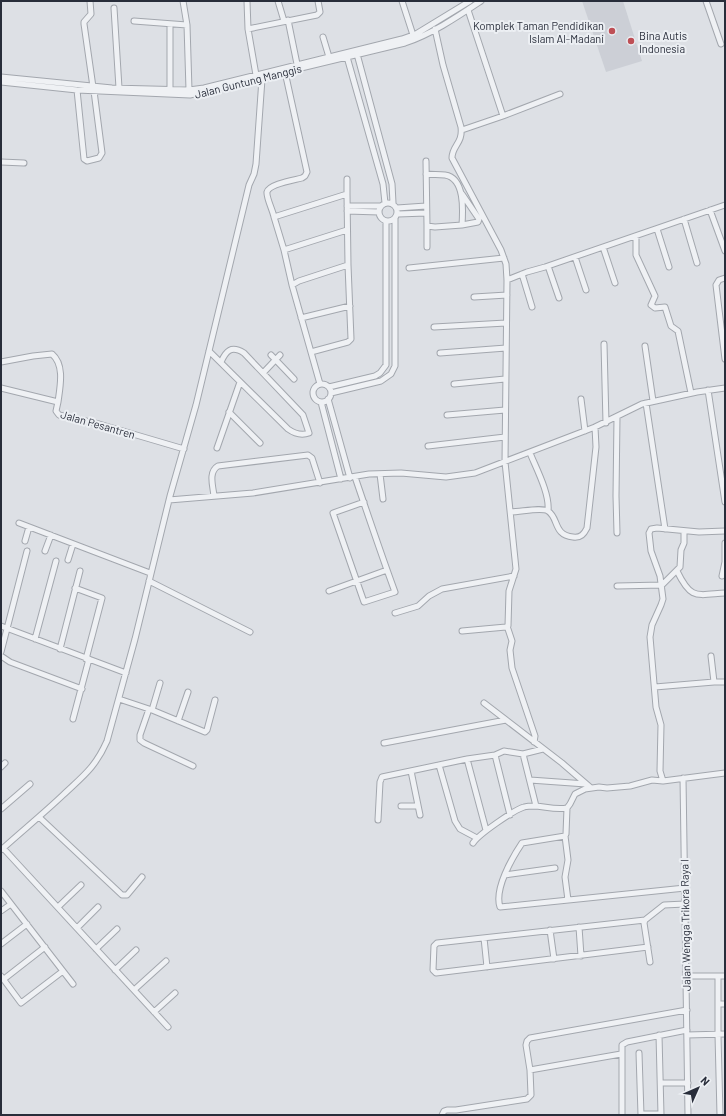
<svg xmlns="http://www.w3.org/2000/svg" width="726" height="1116" font-family="Barlow,sans-serif">
  <style>
    .built { fill: #cccfd6 }
    .lines { fill: none; stroke-linecap: round; stroke-linejoin: round }
    .minor-casing { stroke: #a3a7ae; stroke-width: 7 }
    .minor { stroke: #eff1f4; stroke-width: 5 }
    .poi-dot { fill: #be4f55; stroke: #eceff3; stroke-width: 1.5 }
    .labels { text-anchor: middle; dominant-baseline: central; stroke-width: 4; stroke-linejoin: round; paint-order: stroke }
    .poi-label { font-size: 11px; fill: #282d3a; stroke: #eceff3; text-anchor: end }
    .street-label { font-size: 11px; fill: #282d3a; stroke: #eceff3 }
  </style>
  <rect width="100%" height="100%" fill="#dde0e5"/>
  <path class="built" d="M582 1H623L642 61 606 72Z"/>
  <g class="lines">
    <defs>
      <path id="minor" d="M90 1 91 14 84 22V24L93 87
        M183 1 187 25 189 90
        M247 1 248 29 256 75
        M278 1 284 21
        M402 1 413 35
        M706 1 721 44
        M114 8 119 88
        M468 10 503 116
        M288 20 297 64
        M134 21 187 25
        M170 24V89
        M248 29 317 15 320 12 318 1
        M435 29 443 65 461 127C463 144 452 145 452 158L501 250 506 264 507 280 505 462 516 569 509 591 508 626 506 627 462 631
        M323 37 329 57
        M357 54 392 184 393 203
        M347 57 383 184 385 203
        M1 77 112 88 189 90 204 88 402 39 416 34 470 1
        M1 82 77 90 190 95 405 43C432 34 457 17 481 1
        M77 90 84 159 87 161 99 158 102 153 94 91
        M462 130 503 116 560 94
        M426 161 427 226 435 227 462 225C463 210 465 178 445 175 439 174 432 175 426 174
        M1 162 24 163
        M347 194V179
        M379 212a9 9 0 1 1 18 0a9 9 0 1 1-18 0Z
        M347 206H381
        M397 208 426 206
        M710 210 725 251
        M347 211 379 212
        M398 214 426 213
        M274 217C273 211 266 197 267 192 269 184 295 180 302 178L305 176 307 172 285 72
        M684 219 697 263
        M462 225 478 222 479 219 462 194
        M427 226V247
        M657 229 669 267
        M636 236V255L655 296 651 305 655 308 665 307 671 326 678 331 691 393
        M603 247 615 283
        M284 250 347 230
        M575 257 586 290
        M548 266 559 298
        M409 268 504 258
        M522 274 532 307
        M725 278 719 280 716 285 725 359
        M507 280 527 272 545 267 725 205
        M292 285 284 250 274 217 347 194 348 265 299 281 292 285 320 384
        M474 297 507 295
        M301 318 350 306
        M434 327 506 323
        M604 344 606 423
        M645 346 653 401
        M209 351 288 429C295 434 301 436 309 433L303 415 244 353C231 345 226 351 221 362
        M311 352 348 342 351 339 348 265
        M440 353 506 348
        M271 355 294 379
        M1 362 33 356 52 354C65 365 60 387 58 402
        M263 373 280 355
        M454 384 505 379
        M313 393a9 9 0 1 1 18 0a9 9 0 1 1-18 0Z
        M329 387 375 376 380 373 386 365V221
        M1 388 58 402 56 411 59 415 99 424 184 449
        M708 390 725 502
        M331 393 381 381 391 374 395 366V219
        M328 399 350 478
        M581 399 585 431
        M321 402 341 479
        M646 403 665 529
        M229 412 260 443
        M447 415 505 410
        M428 446 505 437
        M217 448 240 382
        M530 453C536 468 550 494 548 511
        M380 474 383 499
        M355 477C368 515 381 554 395 592L364 602 333 513 364 502
        M214 496C213 486 208 472 218 466L308 455 312 458 320 483
        M169 500 253 493 369 474 401 473 446 477 475 473 595 427 642 404 697 392 725 388
        M511 512C521 512 541 507 548 511 559 518 553 535 573 537 581 538 584 534 587 528L596 447 595 427
        M19 523 150 573
        M617 533 616 496 617 417
        M25 541 29 527
        M45 551 51 535
        M68 560 73 544
        M677 571C691 600 696 595 725 593
        M722 576 725 562V543
        M149 581 250 632
        M617 586 662 585 680 567 681 550 684 543V531
        M75 588 102 598 86 659
        M329 591 387 570
        M395 613 418 606 429 596 442 589 514 576
        M1 626 126 673
        M507 626 512 641 510 650 512 668 535 736 534 742
        M35 639 56 561
        M60 649 80 571
        M1 652 27 551
        M1 656 10 662 82 689
        M711 656 714 682H725
        M655 687 714 682
        M119 699 152 710 205 732 207 730 215 700
        M484 703 562 763 591 788
        M149 709 140 735V740L144 743 193 766
        M152 710 160 683
        M73 719 89 659
        M178 721 188 692
        M384 743 506 720
        M523 754 536 806
        M495 755 510 815
        M467 759 486 830
        M439 765 455 821 460 829 477 838
        M1 767 5 763
        M411 771 420 815
        M683 778 688 1115
        M530 780 586 784
        M663 781 660 771 661 725 656 707 650 637 652 625 661 605 663 599 660 576 651 551 649 533 651 529 657 528 699 532 725 531
        M401 806H418
        M567 808 566 834 565 836 522 843C512 858 494 889 500 907L685 888
        M1 809 30 784
        M39 817 122 895H127L142 877
        M378 820 380 782 382 777 467 759 495 755 504 751 523 754 543 749
        M565 836 568 860 565 877 568 900
        M473 843C479 834 514 810 524 807 527 806 533 806 536 806 547 807 556 810 567 808L570 804 575 794 585 789 599 787 607 788 630 786 652 780 663 781 725 773
        M3 848 168 1027
        M1 850C22 831 43 814 63 795 83 776 95 768 107 741L135 639 170 496 196 405 249 185 254 174 256 164 262 79
        M505 875 555 868
        M1 891 73 984
        M58 907 81 885
        M1 911 11 904
        M645 920 437 943 434 946 433 970 436 973 648 947
        M579 927 581 956
        M77 928 98 907
        M550 930 554 959
        M484 938 487 967
        M1 944 27 924
        M96 949 117 929
        M650 962 644 923 645 920 664 905 685 904
        M115 970 136 950
        M1 976 21 1003 63 971
        M686 976H725
        M718 976V1035L720 1115
        M4 979 45 947
        M134 990 166 961
        M718 1004H725
        M154 1012 175 993
        M659 1035 661 1115
        M687 1035 725 1034
        M639 1053 641 1115
        M530 1070 621 1054
        M661 1083H688
        M641 1114H661
        M442 1115 444 1111 447 1110H456L527 1099 531 1095 530 1070 526 1045 527 1041 530 1038 687 1010
        M622 1115V1045L627 1042 687 1030"/>
    </defs>
    <use href="#minor" class="minor-casing"/>
    <use href="#minor" class="minor"/>
  </g>
  <g class="poi-dot">
    <circle cx="612" cy="31" r="4"/>
    <circle cx="631" cy="41" r="4"/>
  </g>
  <g class="labels">
    <g class="poi-label">
      <text x="604" y="25">Komplek Taman Pendidikan<tspan x="604" dy="13">Islam Al-Madani</tspan></text>
      <text x="639" y="35" text-anchor="start">Bina Autis<tspan x="639" dy="13">Indonesia</tspan></text>
    </g>
    <g class="street-label">
      <text transform="translate(248 81) rotate(-14)">Jalan Guntung Manggis</text>
      <text transform="translate(98 424) rotate(16)">Jalan Pesantren</text>
      <text transform="translate(685 925) rotate(-91)">Jalan Wengga Trikora Raya I</text>
    </g>
  </g>
  <rect width="726" height="1116" fill="none" stroke="#282d3a" stroke-width="4"/>
  <g transform="translate(698 1088) rotate(45)" stroke="#eceff3" stroke-width="3" paint-order="stroke">
  <path d="M0-3L7 15L0 10L-7 15Z" fill="#282d3a"/>
  <text y="-6" font-size="11" font-weight="bold" text-anchor="middle" fill="#282d3a">N</text>
  </g>
</svg>
